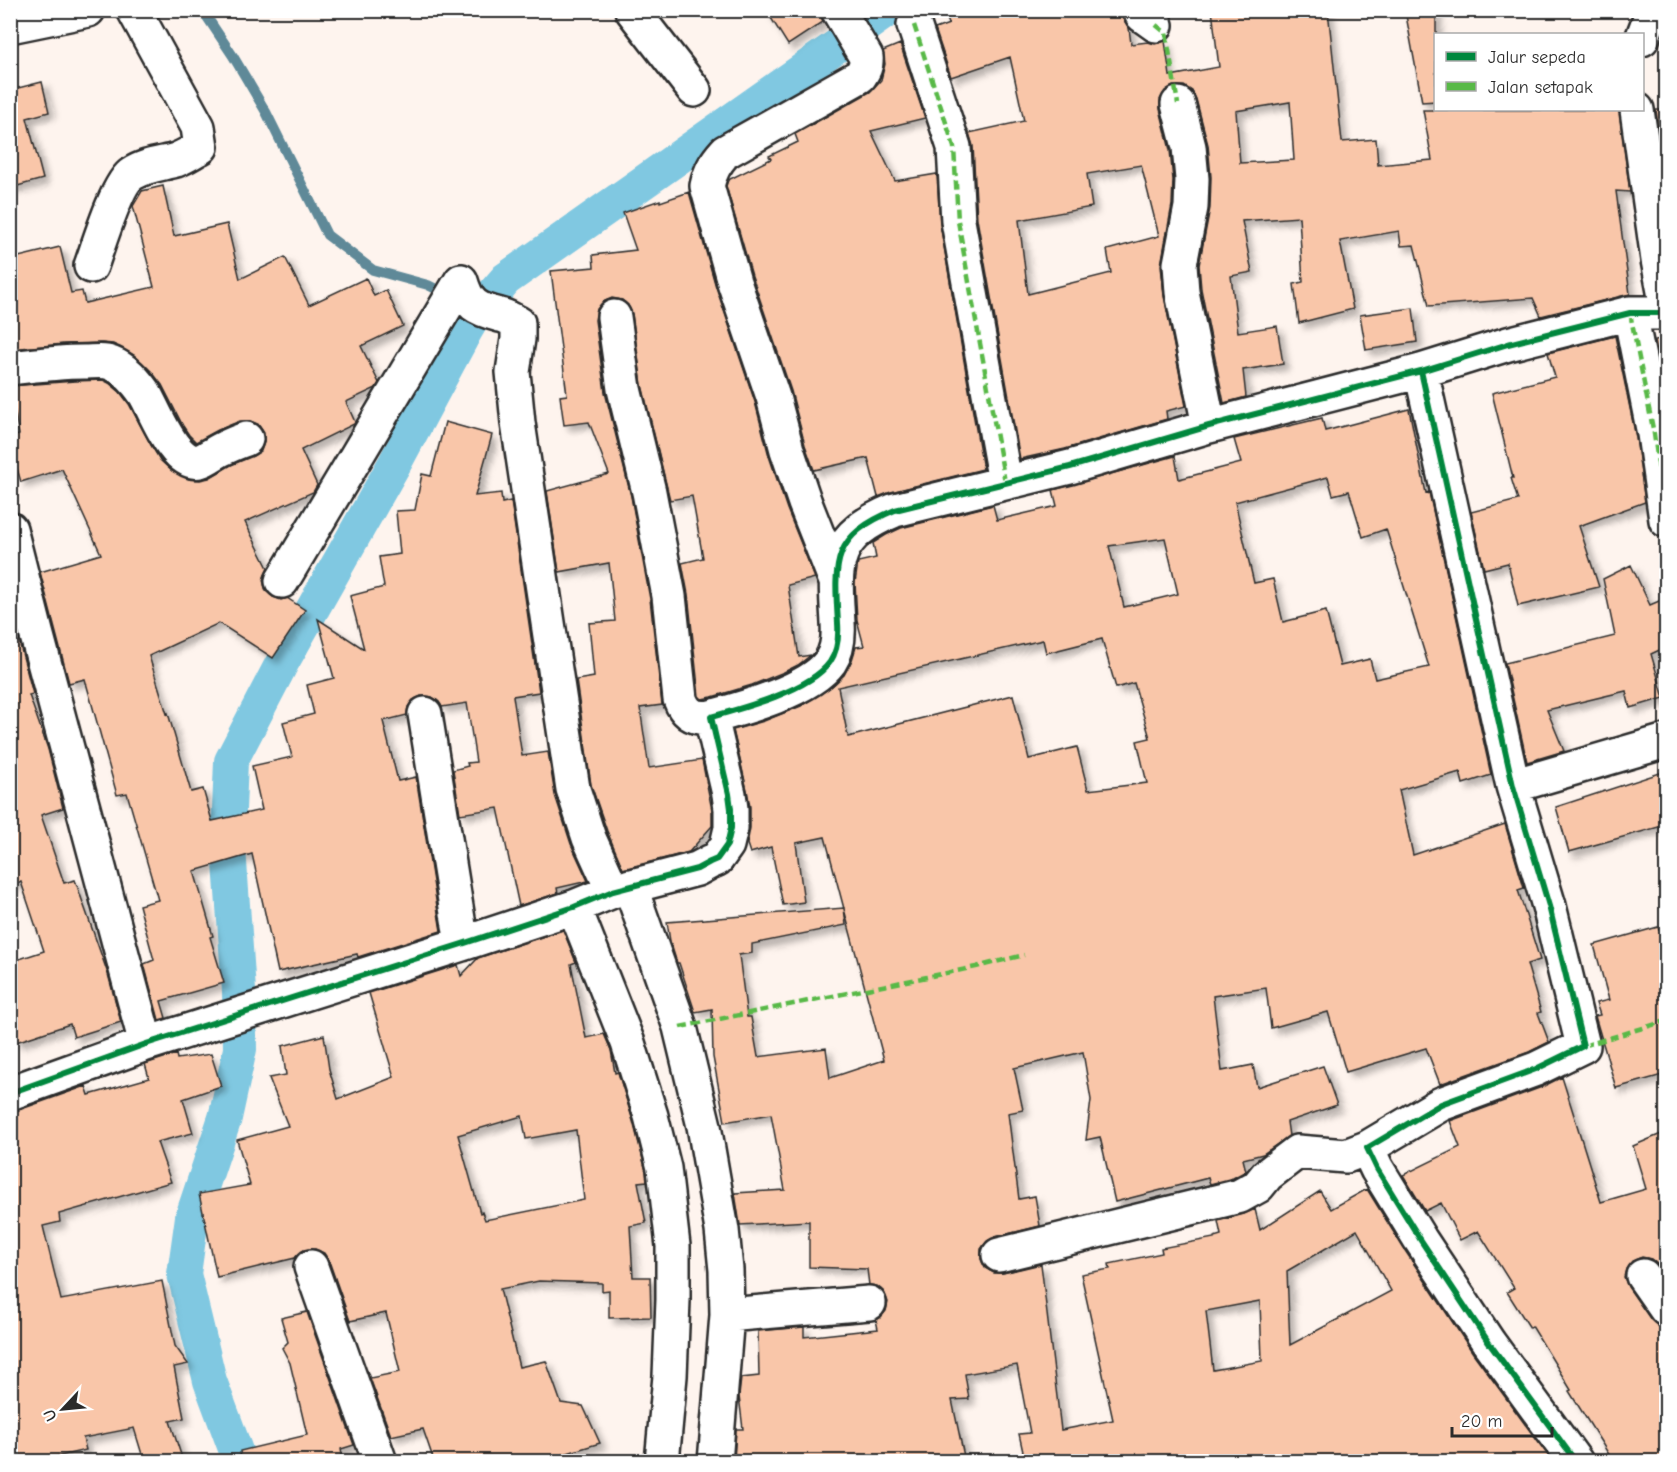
<svg xmlns="http://www.w3.org/2000/svg" width="1677" height="1472" font-family="'Comic Neue',sans-serif">
  <style>
    .lines { fill: none; stroke-linecap: round; stroke-linejoin: round }
    .stream { stroke: #5e8998; stroke-width: 10 }
    .canal { stroke: #80c8e1; stroke-width: 34 }
    .building { fill: #f9c6a9; stroke: #2b2b2b; stroke-width: 1.5; fill-rule: evenodd; filter: url(#shadow) }
    .minor-casing { stroke: #2b2b2b; stroke-width: 38 }
    .minor { stroke: #fff; stroke-width: 33 }
    .quiet { stroke: #58b947; stroke-width: 4.5; stroke-dasharray: 9 4.5; stroke-linecap: butt }
    .cycleway-casing { stroke: #fff; stroke-width: 10 }
    .cycleway { stroke: #00873e; stroke-width: 6 }
  </style>
  <defs>
    <filter id="shadow"><feDropShadow dx="5.5" dy="5.5" stdDeviation="3" flood-color="#0004"/></filter>
  </defs>
  <rect width="100%" height="100%" fill="#fef4ee"/>
  <filter id="ink" filterUnits="userSpaceOnUse"><feTurbulence type="fractalNoise" baseFrequency=".0167" numOctaves="2"/><feDisplacementMap in="SourceGraphic" scale="12" xChannelSelector="R" yChannelSelector="G"/><feConvolveMatrix kernelMatrix="1 2 1 2 8 2 1 2 1" color-interpolation-filters="sRGB"/></filter>
  <g filter="url(#ink)">
    <g class="lines">
      <path class="stream" d="M200 10 207 17 233 56 266 112 327 235 373 270 428 285 448 295"/>
      <path class="canal" d="M240 1462 210 1381 184 1274 192 1217 225 1118 240 1049 239 991 228 834 231 761 282 663 395 463 465 332 475 315 506 279 888 10"/>
    </g>
    <path class="building" d="M766 10H819L823 22 788 45Z
      M944 10H1122L1125 22 1129 28 1131 44 1148 42 1155 44 1165 41 1170 76 1219 67 1212 10H1328L1342 142 1376 139 1378 165 1432 160 1423 110H1619L1630 192 1616 191 1630 294 1541 316 1533 298 1429 306 1414 245 1401 246 1399 231 1340 241 1353 309 1299 323 1294 284 1303 282 1299 217 1242 221 1252 272 1231 276 1238 332 1277 326 1283 364 1243 370 1246 397 1224 403 1201 289 1199 265 1210 208 1211 177 1208 145 1196 99 1192 91 1184 86H1173L1165 91 1160 100V109L1170 150 1173 180 1172 205 1161 265 1164 296 1186 406 1166 411 1167 419 1065 449 1020 459 977 219 973 146 969 133 1024 121 1010 57 951 77 935 29 949 24ZM1290 102 1294 160 1240 163 1236 111ZM1141 165 1159 236 1107 250 1111 273 1028 294 1019 220 1092 207 1087 174Z
      M1405 10H1436V101L1422 102Z
      M900 44 925 118 871 131 895 181 937 174 940 224 983 469 891 492 878 497 868 458 814 470 805 445 791 391 752 276 726 186 728 180 771 159 769 156 798 142 795 134 870 92 881 80 885 64 883 51Z
      M42 82 49 112 27 118 43 179 10 188V90Z
      M1656 110H1666V185Z
      M163 186 174 236 227 224 240 279 285 257 309 305 366 278 374 296 386 290 403 326 361 346 379 383 376 388 346 402 355 422 354 424 301 450 317 485 313 492 245 522 268 568 263 580 266 591 273 597 281 600 287 598 305 610 273 658 219 623 149 656 167 714 168 713 191 792 203 789 212 821 262 810 252 766 292 757 283 722 314 714 307 685 334 678 318 619 364 649 350 596 384 587 379 557 400 554 396 511 415 510 422 474 431 476 445 422 492 435 475 496 501 493 502 503 511 501 539 692 513 696 522 756 548 752 555 795 571 844 588 881 557 888 558 893 519 906 498 808 460 814 453 770 468 766 467 763 476 762 467 703 442 707 439 702 432 697 421 696 413 700 408 707 407 715 383 721 398 781 416 777 441 931 358 957 357 954 278 972 252 854 194 871 213 936 210 937 224 983 161 1001 166 1018 159 1020 144 964 154 960 139 905 158 900 127 793 117 795 85 679 69 683 40 572 101 554 62 469 21 482 10 445V437L19 435 10 386 75 381 103 380 109 383 120 392 129 404 151 445 160 460 172 471 189 479 200 480 209 478 231 465 253 456 261 451 264 442V433L258 424 250 421H240L218 430 196 442 189 435 183 426 162 385 152 372 134 355 113 344 102 343 64 344 10 349V259L60 247 71 293 82 291 85 303 154 287 133 206 142 191Z
      M689 192 716 287 755 402 769 456 787 509 815 578 788 585 799 657 811 655 798 665 784 672 752 685 712 697 702 699 699 696 688 594 682 563 703 558 692 496 670 500 642 385 632 314 628 305 622 300 612 298 603 302 597 309 595 320 605 392 631 496 650 599 662 705 640 708 649 768 702 760 712 810V826L689 852 623 869 607 831 591 785 576 680 594 677 589 623 615 621 609 563 559 572 547 491 609 474 589 422 564 425 560 396 567 395 551 271 594 267 593 255 636 250 623 213 660 200V202Z
      M1413 308 1417 342 1366 350 1360 315Z
      M1615 336 1636 437 1645 502 1579 526 1599 587 1518 606 1508 563 1484 569 1471 512 1518 500 1511 478H1513L1492 393 1555 377 1548 353Z
      M1666 338V401L1655 340Z
      M1409 409 1426 493 1429 492 1491 775 1463 784 1460 772 1399 790 1413 855 1505 824 1524 888 1518 890 1540 960 1527 964 1541 1012 1538 1013 1549 1042 1529 1052 1440 1084 1426 1048 1346 1072 1328 1012 1271 1028 1266 988 1213 996 1222 1071 1253 1065 1257 1087 1323 1066 1337 1105 1287 1122 1289 1136 1263 1154 1243 1159 1246 1171 1233 1178 1210 1184 1208 1178 1115 1202 1100 1137 1086 1140 1091 1100 1083 1052 1014 1068 1023 1110 1008 1113 1019 1199 1035 1196 1040 1226 995 1237 987 1241 981 1249V1259L985 1268 994 1273H1003L1041 1264 1061 1430 1113 1420 1081 1274 1110 1269 1109 1264 1162 1253 1161 1248 1214 1238V1237L1221 1235 1218 1221 1244 1214 1255 1209 1260 1230 1320 1191 1331 1209 1367 1189 1404 1249 1473 1353 1552 1461H1148L1146 1454 1105 1461H1025L1019 1434 1030 1433 1017 1365 965 1374 969 1399 952 1400 965 1461H793V1459L734 1461 736 1429H743L739 1396 741 1378 759 1376 758 1331 804 1327V1337L878 1329 876 1320 880 1318 886 1311 888 1302 884 1292 877 1286 869 1285 867 1269 809 1267V1221L740 1225 735 1193 785 1190 771 1114 725 1122 713 1057 712 1009 695 1012 679 963H677L670 941 667 922 844 908 846 925 752 944V953L739 955 747 1017H751L758 1057 826 1048 830 1078 884 1060 825 837 796 843 804 902 783 905 771 847 750 853 747 844 750 828V807L747 790 733 730 764 721 801 706 831 687 844 675 852 660 856 647 864 646 857 620 855 583 858 562 876 558 873 543 886 535 901 528 993 505 997 520 1057 506 1053 490 1175 456 1179 479 1241 463 1234 439 1322 418 1325 431ZM1328 477 1333 495 1349 491 1363 537 1386 529 1429 667 1375 679 1370 659 1340 666 1326 611 1283 622 1273 579 1254 583 1235 502ZM1165 538 1178 594 1124 607 1109 546ZM1102 639 1116 688 1134 683 1150 738 1137 741 1147 783 1088 790 1077 747 1029 759 1013 695 848 737 838 687 1043 640 1046 653ZM1357 1230 1391 1291 1290 1345 1287 1271ZM1260 1301 1262 1361 1213 1370 1206 1311Z
      M1631 565 1650 605 1666 598V647L1651 654 1664 698 1630 708 1626 691 1547 710 1564 751 1527 762 1505 663 1615 636 1603 579Z
      M10 608 33 694 29 695 48 749 63 808 41 815 64 883 75 880 108 974 121 1022 74 1037 70 1024 16 1042 10 1025V962L44 951 21 882 10 885Z
      M1666 771V825L1569 852 1556 807Z
      M1658 927 1659 930 1666 928V1074L1616 1088 1595 1016 1600 1015 1596 1003 1609 1000 1594 945Z
      M563 930 576 962 571 964 586 1038 604 1034 611 1050 615 1073 618 1072 633 1121 646 1171 647 1181 638 1182 646 1223 630 1226 633 1277H650L651 1317 609 1318V1290L602 1291V1283L539 1281 500 1289 519 1367 546 1361 561 1403 583 1406 600 1443 564 1454 566 1461H434L423 1429 391 1436 370 1378 400 1372 386 1313 350 1321 329 1261 324 1253 315 1249 304 1250 295 1258 217 1277 199 1194 250 1185 237 1140 288 1126 269 1078 286 1075 282 1046 324 1035 329 1069 338 1099 394 1077 369 993 458 965 461 976 478 958ZM522 1116 526 1139 576 1130 584 1200 485 1220 482 1212 480 1213 458 1135Z
      M176 1054 177 1059 211 1054 221 1086 183 1099 193 1133 157 1142 171 1182 59 1214 60 1222 43 1226 61 1300 162 1281 175 1346 188 1364 174 1367 184 1418 170 1421 183 1461H144L134 1428 83 1438 86 1450 38 1461H10V1111H16L86 1086 89 1095 149 1078 145 1064Z
      M1562 1077 1601 1202 1646 1189 1633 1146 1666 1132V1277L1658 1265 1651 1259 1642 1257 1632 1261 1626 1269 1624 1277 1628 1287 1651 1320 1658 1326 1666 1328V1461H1613L1569 1391 1571 1390 1532 1326 1530 1328 1507 1292 1514 1288 1478 1231 1460 1240 1441 1203 1425 1211 1403 1175 1460 1147 1450 1121 1542 1087Z
      M307 1312 354 1445 341 1449 343 1461H241L240 1451 307 1435 290 1363 282 1348 288 1342 281 1318Z"/>
    <g class="lines">
      <defs>
        <path id="minor" d="M632 10 694 90
          M1140 10 1142 15 1156 25
          M914 25 954 147 958 221 1005 482
          M10 26 88 10
          M1642 39 1653 10
          M1178 104 1189 147 1192 179 1191 207 1180 264 1182 292 1209 426
          M1637 110 1658 260 1666 302
          M91 266C98 247 117 183 132 174 145 165 162 164 176 160 185 157 193 151 201 147L198 127 134 10
          M461 281C468 305 476 309 500 315 506 316 512 320 518 323V339L513 372 518 423 573 789 589 838 613 891
          M1630 313 1654 434 1666 520
          M614 317 624 389 649 492 669 596 680 699C686 715 695 719 711 717
          M10 368C35 365 59 362 84 362 91 362 100 361 107 362 123 366 136 381 145 394 155 411 175 467 200 461 207 459 214 453 220 450 228 446 237 442 246 439
          M1421 371 1513 786 1549 906 1583 1046 1536 1069 1441 1104 1367 1148 1377 1169 1420 1239 1489 1343 1576 1462
          M10 529 36 632 146 1044
          M835 579 805 503 787 450 773 397 734 282 707 186C710 172 715 163 725 152L860 76C864 70 867 65 866 57L838 10
          M282 581 461 281
          M425 714 462 944
          M1513 786 1666 741
          M630 886 680 1027 704 1126 722 1230 726 1270 727 1315 715 1462
          M574 907 628 1043 651 1116 664 1168 673 1246V1300L670 1376 662 1462
          M10 1093 146 1044 462 944 574 907 613 891 697 869 710 862 717 859 727 845 731 828V809L729 794 711 717C744 708 810 690 830 662 838 650 839 637 838 623 834 561 832 536 895 510L1070 467 1209 426 1421 371 1508 344 1630 313H1666
          M999 1255 1240 1196 1258 1186 1267 1175 1297 1152 1346 1156 1367 1148
          M311 1267 380 1462
          M1643 1276 1666 1309
          M727 1315 869 1303"/>
      </defs>
      <use href="#minor" class="minor-casing"/>
      <use href="#minor" class="minor"/>
      <path class="quiet" d="M914 25 954 147 958 221 1005 482
        M1156 25 1166 33 1178 104
        M1630 313 1654 434 1666 520
        M680 1027 976 967 1024 955
        M1583 1046 1666 1021"/>
      <defs>
        <path id="cycleway" d="M1421 371 1513 786 1549 906 1583 1046 1536 1069 1441 1104 1367 1148 1377 1169 1420 1239 1489 1343 1576 1462
          M10 1093 146 1044 462 944 574 907 613 891 697 869 710 862 717 859 727 845 731 828V809L729 794 711 717C744 708 810 690 830 662 838 650 839 637 838 623 834 561 832 536 895 510L1070 467 1209 426 1421 371 1508 344 1630 313H1666"/>
      </defs>
      <use href="#cycleway" class="cycleway-casing"/>
      <use href="#cycleway" class="cycleway"/>
    </g>
  </g>
  <rect width="1677" height="1472" fill="none" stroke="#fff" stroke-width="36"/>
  <rect x="18" y="18" width="1641" height="1436" fill="none" stroke="#2b2b2b" stroke-width="2" filter="url(#ink)"/>
  <rect x="1434" y="33" width="210" height="78" fill="#ffffff" stroke="#aaaaaa" stroke-width="1.5"/>
  <rect x="1446" y="52" width="30" height="9" fill="#00873e" stroke="#aaaaaa" stroke-width="1.5"/>
  <text x="1488" y="63" font-size="18" fill="#2b2b2b">Jalur sepeda</text>
  <rect x="1446" y="82" width="30" height="9" fill="#58b947" stroke="#aaaaaa" stroke-width="1.5"/>
  <text x="1488" y="93" font-size="18" fill="#2b2b2b">Jalan setapak</text>
  <g transform="translate(63 1409) rotate(244)" stroke="#ffffff" stroke-width="4.5" paint-order="stroke">
  <path d="M0-4.5L10 22L0 15L-10 22Z" fill="#2b2b2b"/>
  <text y="-9" font-size="16" font-weight="bold" text-anchor="middle" fill="#2b2b2b">U</text>
  </g>
  <path d="M1452 1427v9h100v-9" fill="none" stroke="#2b2b2b" stroke-width="3"/>
  <text x="1461" y="1427" font-size="18" fill="#2b2b2b" stroke="#ffffff" stroke-width="4.5" paint-order="stroke">20 m</text>
</svg>
